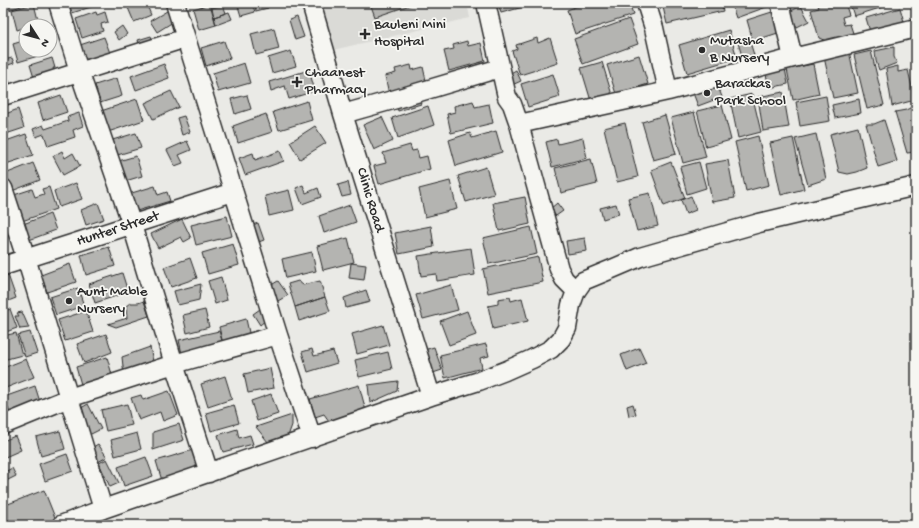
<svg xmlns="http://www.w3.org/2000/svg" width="919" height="528" font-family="'Gochi Hand',sans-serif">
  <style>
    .built { fill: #dadad6 }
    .building { fill: #b4b4b1; stroke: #2b2b2b }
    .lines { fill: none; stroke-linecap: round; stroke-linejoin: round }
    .minor-casing { stroke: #2b2b2b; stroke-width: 21 }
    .minor { stroke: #f6f6f2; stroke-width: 18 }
    .poi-dot { fill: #2b2b2b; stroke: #f6f6f2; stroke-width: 1.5 }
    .labels { text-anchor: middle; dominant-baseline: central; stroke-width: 3.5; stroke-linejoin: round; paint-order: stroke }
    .poi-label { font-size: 15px; fill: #2b2b2b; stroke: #f6f6f2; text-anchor: start }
    .street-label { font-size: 15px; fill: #2b2b2b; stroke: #f6f6f2 }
  </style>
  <rect width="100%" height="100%" fill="#eaeae6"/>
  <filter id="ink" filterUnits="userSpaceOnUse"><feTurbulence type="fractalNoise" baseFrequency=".025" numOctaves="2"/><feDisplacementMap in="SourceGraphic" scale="8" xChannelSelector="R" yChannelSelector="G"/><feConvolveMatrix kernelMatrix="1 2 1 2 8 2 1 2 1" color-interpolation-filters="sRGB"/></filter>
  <g filter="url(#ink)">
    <path class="built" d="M322 3H467L470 18 333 50Z"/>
    <path class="building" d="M3 3H30L3 12Z
      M69 3H93L94 6 72 13Z
      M126 3H146L151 15 134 22Z
      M237 3H252L255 12 241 16Z
      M260 3H267L268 8 256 11 255 4Z
      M370 3H416L375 17Z
      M498 3H538L501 13Z
      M586 3H629L633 15 575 34 567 10Z
      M662 3H721L723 11 667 24Z
      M731 3H771L772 5 736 18Z
      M817 3H845L849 15 842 17 844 25 850 24 854 36 831 43 819 38 811 10 819 8Z
      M850 3H896L854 16Z
      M34 4 39 24 30 26H26V27L17 30 12 10Z
      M210 4 216 25 199 30 193 9Z
      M223 5 226 13 214 17 212 8Z
      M801 6 809 21 797 27 789 12Z
      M900 8 905 25 871 35 866 18Z
      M167 11 173 22 157 32 150 21Z
      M775 11 781 32 753 41 747 20Z
      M96 12 97 15 105 12 108 22 101 24 103 31 82 38 76 19Z
      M229 12 232 19 216 25 214 17Z
      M297 17 304 37 295 40 289 20Z
      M629 19 638 44 583 64 574 39Z
      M122 26 127 34 119 40 114 32Z
      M274 28 279 49 256 55 251 34Z
      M729 30 737 58 687 73 679 45Z
      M151 36 154 44 140 48 138 40Z
      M104 37 110 53 87 67 80 45Z
      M537 38 538 43 550 38 558 63 520 75 512 51 517 49 516 45Z
      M749 39 754 55 743 59 738 43Z
      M26 40V50H47L48 53 18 62 13 44Z
      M224 41 230 58 206 66 201 48Z
      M467 41 468 46 481 43 485 61 449 71 444 51 454 49 453 45Z
      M894 47V57L897 63 879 70 876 61 875 51Z
      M291 51 296 66 272 73 268 58Z
      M849 51 858 93 833 98 824 57Z
      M871 51 884 105 867 109 854 55Z
      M639 55 648 84 616 94 607 65Z
      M3 58 4 60 12 58 14 63 3 67Z
      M52 58 55 68H53L55 74 35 81 30 65Z
      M602 62 612 95 591 101 581 68Z
      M244 63 250 83 218 92 213 73Z
      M164 64 169 78 136 90 131 76Z
      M813 64 819 94 793 100 787 69Z
      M411 65 412 70 423 67 427 85 389 94 385 76 396 73 395 69Z
      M898 66V72L908 70 915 100 892 106 886 69Z
      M785 69 788 84 769 88 766 74Z
      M309 70 315 91 289 99 285 86 271 91 269 82Z
      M516 70 521 81 512 85 507 75Z
      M6 72 12 90 3 93V73Z
      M553 74 560 97 528 107 521 84Z
      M117 78 122 96 100 103 95 85Z
      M717 84 722 97 698 106 693 93Z
      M171 91 179 107 153 119 145 103Z
      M783 92 789 127 763 131 758 97Z
      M752 94 761 132 738 138 730 99Z
      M61 95 67 112 43 120 38 103Z
      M247 95 251 109 235 114 231 99Z
      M418 96 421 104 398 111 396 102Z
      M826 96 830 121 800 126 796 102Z
      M137 99 144 120 105 133 98 112Z
      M859 99 861 113 835 118 832 105Z
      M307 101 312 120 279 130 273 112Z
      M473 101 475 107 489 104 493 123 451 133 447 114 455 112 454 106Z
      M722 105 731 140 706 147 697 111Z
      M916 105V152L907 153 895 112 906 110Z
      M428 106 434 125 398 138 392 118Z
      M18 109 24 128 3 135 5 141H3V115Z
      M694 112 706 157 683 163 671 118Z
      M79 113 83 126 73 130 75 137 48 146 44 134 36 137 33 129 43 125 45 129 68 121 67 117Z
      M266 114 272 132 238 143 233 126Z
      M665 115 676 154 653 160 642 122Z
      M184 116 190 132 182 135 177 118Z
      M382 117 393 141 374 150 363 125Z
      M884 120 897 161 878 167 866 124H874Z
      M625 123 638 177 617 182 604 128Z
      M315 126 326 143 300 159 290 142Z
      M858 127 867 168 857 172 848 174 839 172 830 134Z
      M496 131 502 152 456 166 449 140 470 133 472 138Z
      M136 133 141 148 114 156 109 141Z
      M26 134 33 155 3 165V142Z
      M816 134 826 179 808 185 795 139Z
      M758 136 769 185 746 191 735 142Z
      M583 138 587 158 552 167 546 142 557 139 558 144Z
      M793 138 804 189 781 195 770 143Z
      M187 141 191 150 179 155 183 163 175 166 167 150Z
      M410 145 412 151 417 150 419 158 427 156 430 169 379 184 374 166 386 163 383 153Z
      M62 151 65 158 73 153 80 166 63 175 53 156Z
      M280 151 284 161 245 175 239 158 253 153 255 160Z
      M136 156 142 176 122 182 115 162Z
      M591 159 597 184 561 193 555 168Z
      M728 160 735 198 712 202 705 164Z
      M671 162 685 198 664 206 651 170Z
      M699 162 706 188 687 194 680 167Z
      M33 163 40 180 12 191 5 174Z
      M486 167 494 194 466 202 458 176Z
      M450 181 457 209 425 217 419 189Z
      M348 182 351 195 342 197 338 185Z
      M76 183 82 199 59 207 54 191Z
      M303 185 306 193 318 188 321 197 302 204 296 188Z
      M155 186 158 195 167 192 170 201 130 213 125 195Z
      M49 187 56 209 22 221 14 195 32 189 35 197 44 194 42 189Z
      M289 190 294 210 269 216 265 196Z
      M650 193 658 226 637 231 628 198Z
      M691 196 696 210 686 214 681 200Z
      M525 197 530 224 499 231 493 203Z
      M98 203 104 219 86 225 81 210Z
      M557 203 563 211 556 216 550 209Z
      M616 204 619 214 603 219 600 208Z
      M350 205 356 222 324 233 319 216Z
      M50 214 56 230 29 240 23 224Z
      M227 216 232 236 196 245 191 225Z
      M182 219 191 238 184 242 181 237 158 248 151 234Z
      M258 223 264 240 256 243 250 226Z
      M431 226 434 247 399 254 395 233Z
      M531 227 537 254 489 264 483 238Z
      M348 238 354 262 323 270 317 246Z
      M585 238 587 251 568 254 566 241Z
      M233 244 239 265 208 274 202 253Z
      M109 247 115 266 86 275 81 255Z
      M471 248 475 275 437 281 436 274 421 276 418 256Z
      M312 252 316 271 286 278 282 259Z
      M538 257 543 282 488 293 483 269Z
      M190 258 197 278 171 287 164 267Z
      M351 263 366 265 364 280 349 278Z
      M70 264 76 282 47 292 41 275Z
      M122 273 128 292 95 303 89 284Z
      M8 275 16 298 3 303V277Z
      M221 277 227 300 215 304 208 281Z
      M278 281 288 295 278 301 268 287Z
      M298 281 303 285 320 281 325 297 295 307 288 284Z
      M201 284 199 300 178 305 174 291Z
      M451 285 458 310 423 319 416 295Z
      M78 288 84 306 56 315 50 297Z
      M366 290 370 302 346 308 344 298Z
      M325 297 330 311 299 321 295 307Z
      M510 297 511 301 522 298 528 321 493 329 488 306 498 304V299Z
      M144 301 149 316 116 327 108 324 127 318 126 306 130 303H138Z
      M10 309 17 328 3 333V312Z
      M260 309 267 319 260 325 253 314Z
      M205 310 209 327 187 333 183 315Z
      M86 311 93 332 65 341 58 320Z
      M467 311 476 335 449 345 440 321Z
      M22 312 29 328 20 329 15 316H19L17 313Z
      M246 319 250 337 223 344 219 327Z
      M383 325 389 345 357 354 352 334Z
      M219 331 223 344 182 354 179 340Z
      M30 332 37 353 25 357 18 335Z
      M16 333 22 355 3 360V336Z
      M106 334 112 352 84 363 77 344Z
      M486 344 489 356 480 358 482 368 445 378 440 355Z
      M150 347 154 366 124 376 122 357Z
      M434 347 442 370 433 373 424 350Z
      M639 348 646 363 627 371 621 355Z
      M312 349 314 356 333 351 337 363 308 372 302 352Z
      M388 352 392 369 359 377 355 360Z
      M107 357 113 378 82 388 76 367Z
      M26 359 34 377 3 389V368Z
      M270 368 274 388 248 393 244 374Z
      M225 376 232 399 208 407 201 384Z
      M398 381 397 391 370 403 368 385Z
      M359 385 366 411 329 421 324 414 315 417 310 399Z
      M35 386 41 405 11 416 4 397Z
      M169 391 178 415 163 421 160 412 139 420 131 398 141 395 143 400Z
      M271 394 278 414 257 421 251 401Z
      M88 404 101 429 89 435 76 411Z
      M127 404 132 425 106 431 101 410Z
      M633 404 636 414 629 416 627 406Z
      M234 405 239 423 211 431 206 413Z
      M292 415V425L287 439 268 442 256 427Z
      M179 424 184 440 153 450V432Z
      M237 429 239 438 250 435 253 444 223 452 218 435Z
      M60 431 65 449 41 456 36 437Z
      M137 433 141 449 115 456 111 440Z
      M15 436 21 450 3 458V441Z
      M98 444 107 457 98 462 90 449Z
      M193 450 199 473 163 484 156 461Z
      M67 454 73 471 45 481 39 464Z
      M146 457 153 476 124 486 118 467Z
      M107 459 119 483 110 487 99 463Z
      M12 468 16 476 4 482 3 473Z
      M44 490 58 525H4L3 506Z"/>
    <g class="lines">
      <defs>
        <path id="minor" d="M58 3 79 71 132 225 174 364 209 473
          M175 3 278 335 312 438
          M311 3 343 114 431 396
          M486 3 507 97 512 104 519 124 559 269 564 279 576 291
          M646 3 654 28 668 91
          M780 3 793 58
          M3 96 186 38
          M343 114 396 99 500 68
          M519 124 668 91 793 58 916 28
          M3 188 26 258 103 509
          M3 266 233 192
          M3 425 69 398 174 364 278 335
          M61 525 103 509 431 396 479 381 505 371 532 359 551 349 561 339 567 328 571 305 576 291 583 281 612 269 640 257 759 223 916 186"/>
      </defs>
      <use href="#minor" class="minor-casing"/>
      <use href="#minor" class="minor"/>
    </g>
  </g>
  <g class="poi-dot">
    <path d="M363 28h4v4h4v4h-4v4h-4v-4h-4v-4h4z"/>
    <circle cx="702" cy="50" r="4"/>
    <path d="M295 76h4v4h4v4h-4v4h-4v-4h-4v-4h4z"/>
    <circle cx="707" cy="93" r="4"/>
    <circle cx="69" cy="301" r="4"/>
  </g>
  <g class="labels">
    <g class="poi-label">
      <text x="374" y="25">Bauleni Mini<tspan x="374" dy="17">Hospital</tspan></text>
      <text x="710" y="41">Mutasha<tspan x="710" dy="17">B Nursery</tspan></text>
      <text x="305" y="73">Chaanest<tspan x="305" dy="17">Pharmacy</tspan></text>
      <text x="715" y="84">Barackas<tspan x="715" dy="17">Park School</tspan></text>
      <text x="77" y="292">Aunt Mable<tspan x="77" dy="17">Nursery</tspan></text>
    </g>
    <g class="street-label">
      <text transform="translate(370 200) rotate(73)">Clinic Road</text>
      <text transform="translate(118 229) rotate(-18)">Hunter Street</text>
    </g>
  </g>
  <rect width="919" height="528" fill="none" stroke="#f6f6f2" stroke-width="16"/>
  <rect x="8" y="8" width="903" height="512" fill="none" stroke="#2b2b2b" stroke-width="1.5" filter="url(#ink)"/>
  <g transform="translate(38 38) rotate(126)"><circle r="19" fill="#f6f6f2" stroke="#a5a5a2"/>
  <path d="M0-3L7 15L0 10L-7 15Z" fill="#2b2b2b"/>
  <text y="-6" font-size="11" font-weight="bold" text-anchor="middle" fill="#2b2b2b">N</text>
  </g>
</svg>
